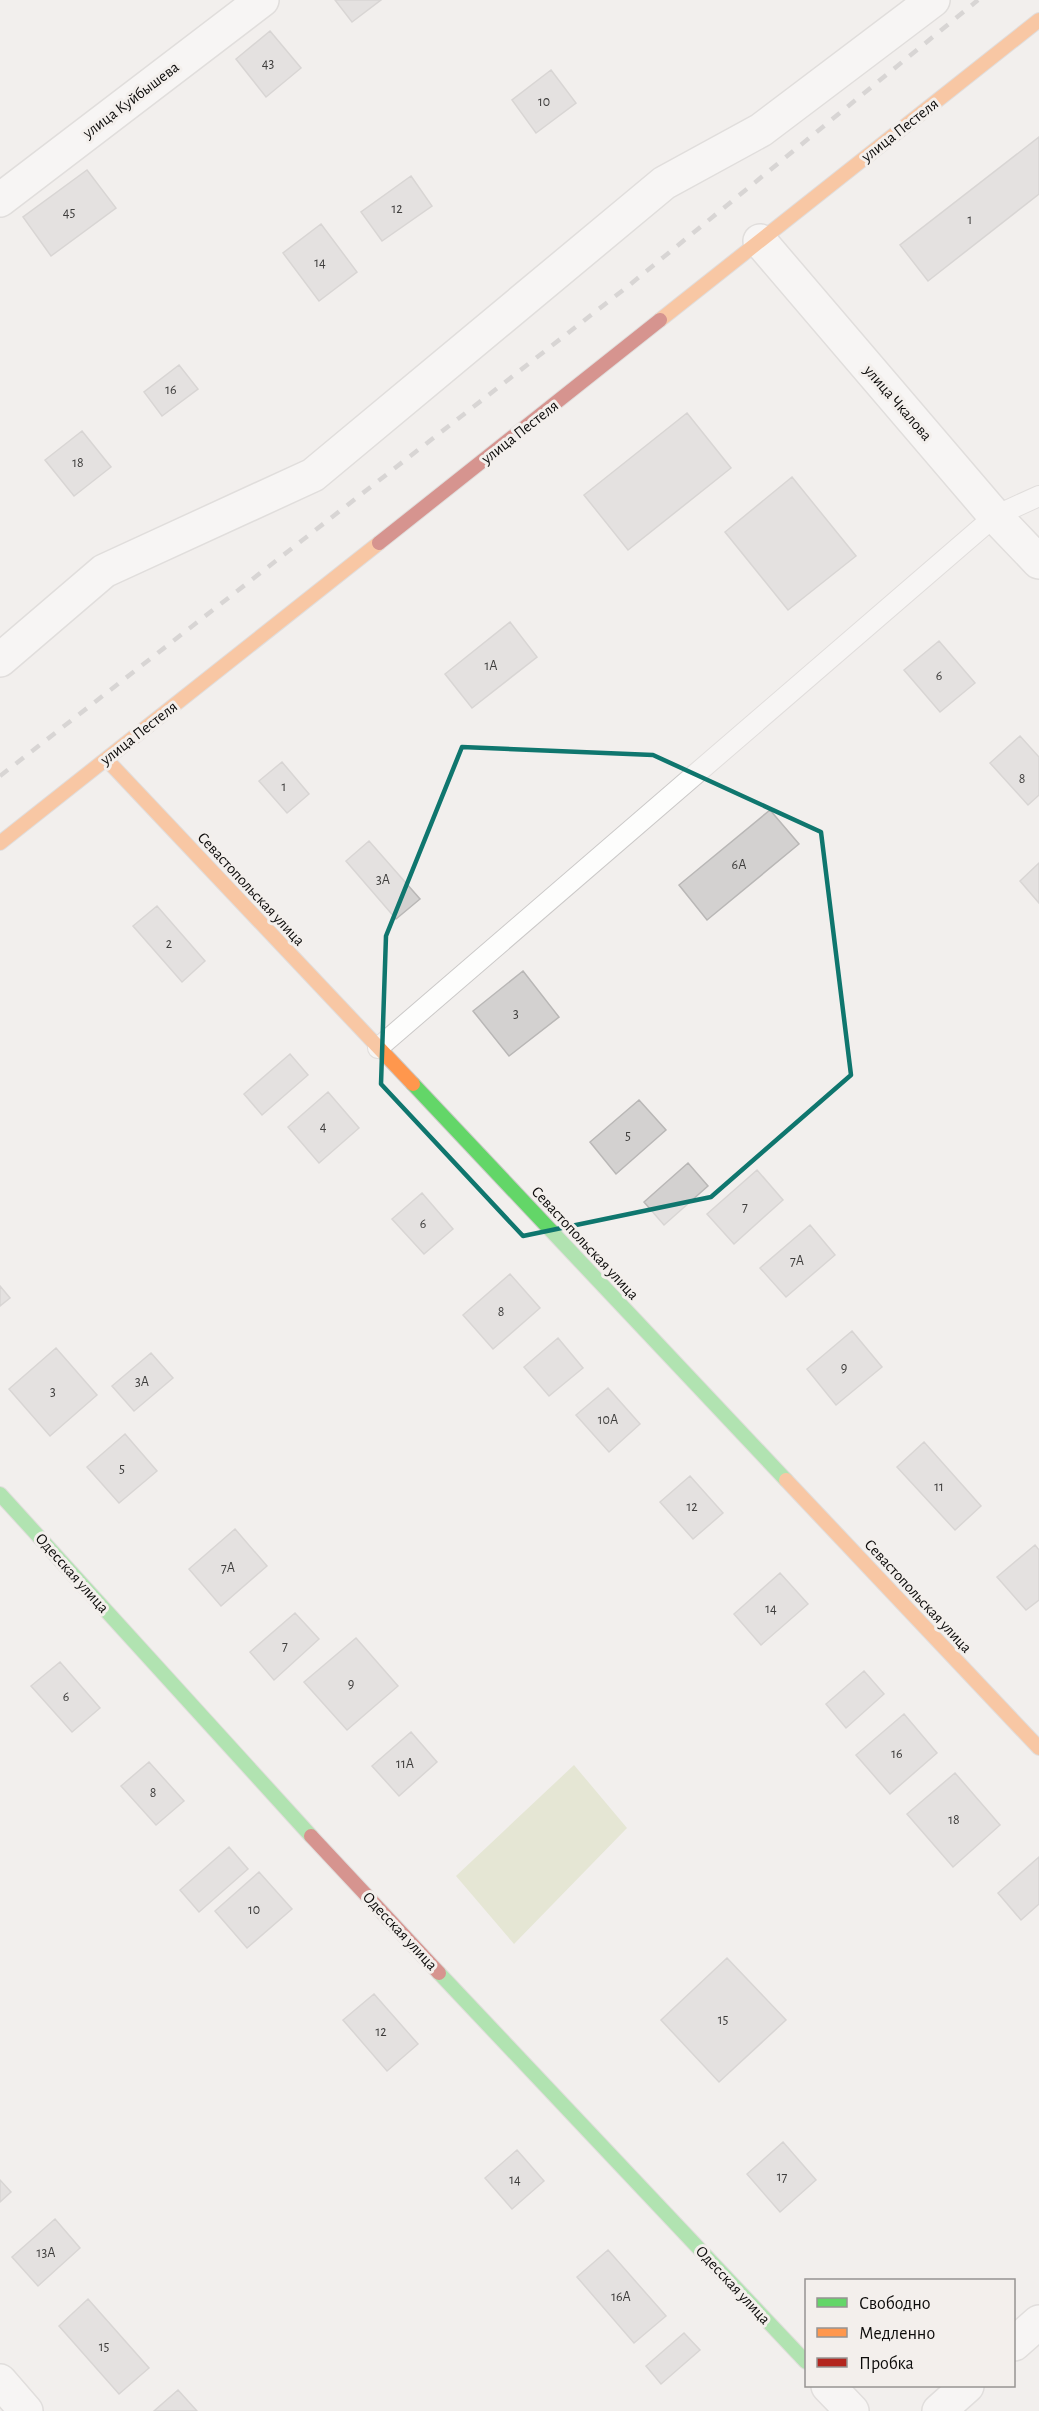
<svg xmlns="http://www.w3.org/2000/svg" width="1039" height="2411" font-family="'Alegreya Sans',sans-serif">
  <style>
    .green { fill: #d4dbb6 }
    .building { fill: #d3d1d0; stroke: #b9b7b6; stroke-width: 1.5 }
    .lines { fill: none; stroke-linecap: round; stroke-linejoin: round }
    .lane-casing { stroke: #cbc9c8; stroke-width: 22 }
    .street-casing { stroke: #cbc9c8; stroke-width: 36 }
    .fast-casing { stroke: #cbc9c8; stroke-width: 16 }
    .slow-casing { stroke: #cbc9c8; stroke-width: 16 }
    .jam-casing { stroke: #cbc9c8; stroke-width: 16 }
    .lane { stroke: #fdfdfc; stroke-width: 20 }
    .street { stroke: #fdfdfc; stroke-width: 33 }
    .fast { stroke: #63d668; stroke-width: 14 }
    .slow { stroke: #ff974d; stroke-width: 14 }
    .jam { stroke: #b3261e; stroke-width: 14 }
    .rail { stroke: #b8b7b7; stroke-width: 4.5; stroke-dasharray: 10 10; stroke-linecap: butt }
    .marked { fill: none; stroke: #0f766e; stroke-width: 4.5; stroke-linejoin: round }
    .labels { text-anchor: middle; dominant-baseline: central; stroke-width: 6; stroke-linejoin: round; paint-order: stroke }
    .number-label { font-size: 14px; fill: #3e3d3c }
    .street-label { font-size: 16px; fill: #0d0c0b; stroke: #f3efec }
  </style>
  <rect width="100%" height="100%" fill="#f2efed"/>
  <path class="green" d="M574 1765 627 1828 514 1944 456 1876Z"/>
  <path class="building" d="M335 0H381L352 22Z
    M270 31 301 68 266 97 236 59Z
    M551 70 576 103 536 133 512 100Z
    M1039 137V194L928 281 900 245Z
    M87 170 116 208 51 256 23 217Z
    M411 176 432 206 382 241 361 212Z
    M321 224 357 272 319 301 283 253Z
    M179 365 198 389 162 416 144 392Z
    M687 413 731 468 628 550 584 495Z
    M82 431 111 467 74 496 45 460Z
    M792 477 856 556 788 610 725 532Z
    M510 622 537 657 472 708 445 674Z
    M939 641 975 683 940 712 904 670Z
    M1020 736 1039 757V795L1028 805 990 763Z
    M282 762 309 794 287 813 259 781Z
    M770 810 799 844 707 920 679 885Z
    M369 841 420 899 396 919 346 861Z
    M1039 863V903L1020 881Z
    M157 906 205 961 182 982 133 926Z
    M523 971 559 1017 509 1056 473 1011Z
    M290 1054 308 1075 262 1115 244 1094Z
    M328 1092 359 1128 319 1163 288 1127Z
    M639 1100 666 1130 616 1174 590 1142Z
    M688 1163 708 1186 664 1225 644 1202Z
    M757 1170 783 1200 734 1244 707 1214Z
    M422 1193 453 1229 424 1254 392 1219Z
    M810 1225 835 1255 786 1297 760 1268Z
    M510 1274 540 1308 493 1349 463 1315Z
    M0 1286 10 1298 0 1306Z
    M852 1331 882 1367 836 1405 807 1369Z
    M558 1338 583 1368 549 1396 524 1367Z
    M56 1348 97 1395 50 1436 9 1389Z
    M151 1353 173 1378 134 1411 112 1386Z
    M608 1388 640 1424 609 1452 576 1415Z
    M125 1434 157 1471 119 1503 87 1467Z
    M924 1442 981 1506 955 1530 897 1467Z
    M690 1476 723 1513 693 1539 660 1502Z
    M235 1529 267 1566 221 1606 189 1569Z
    M1035 1545 1039 1550V1600L1026 1610 997 1577Z
    M780 1573 808 1604 761 1645 734 1614Z
    M295 1613 319 1639 274 1680 250 1652Z
    M356 1638 398 1686 347 1730 304 1682Z
    M60 1662 100 1708 72 1732 31 1686Z
    M864 1671 884 1694 846 1728 826 1704Z
    M904 1714 937 1753 890 1794 856 1755Z
    M411 1732 437 1762 399 1796 372 1766Z
    M149 1762 184 1801 156 1825 121 1786Z
    M955 1773 1000 1825 953 1867 907 1814Z
    M229 1847 248 1869 199 1912 180 1890Z
    M1039 1857V1904L1021 1920 998 1893Z
    M259 1872 292 1909 247 1948 215 1911Z
    M727 1958 786 2020 719 2082 661 2020Z
    M374 1994 418 2044 387 2071 343 2020Z
    M783 2142 816 2180 780 2212 747 2174Z
    M517 2150 544 2181 512 2209 485 2178Z
    M0 2180 11 2192 0 2202Z
    M55 2219 80 2248 38 2286 12 2257Z
    M608 2250 666 2316 634 2343 577 2277Z
    M88 2299 149 2368 119 2394 59 2326Z
    M684 2333 700 2350 661 2384 646 2366Z
    M178 2390 197 2411H154Z"/>
  <g class="lines">
    <defs>
      <path id="lane" d="M378 1048 995 516 1039 496"/>
      <path id="street" d="M0 200 262 0
        M760 241 995 516 1039 562
        M0 660 104 571 313 475 664 183 761 130 933 0
        M1014 2344 1039 2322
        M0 2381 26 2411
        M828 2386 852 2411
        M939 2411 967 2386"/>
      <path id="fast" d="M413 1084 786 1480
        M0 1494 311 1836
        M439 1973 806 2362"/>
      <path id="slow" d="M660 320 1039 20
        M106 759 413 1084
        M0 843 379 543
        M786 1480 1039 1748"/>
      <path id="jam" d="M379 543 660 320
        M311 1836 439 1973"/>
    </defs>
    <use href="#lane" class="lane-casing"/>
    <use href="#street" class="street-casing"/>
    <use href="#fast" class="fast-casing"/>
    <use href="#slow" class="slow-casing"/>
    <use href="#jam" class="jam-casing"/>
    <use href="#lane" class="lane"/>
    <use href="#street" class="street"/>
    <use href="#fast" class="fast"/>
    <use href="#slow" class="slow"/>
    <use href="#jam" class="jam"/>
    <path class="rail" d="M0 776 627 287 978 0"/>
  </g>
  <path d="M0 0H1039V2411H0ZM462 747 653 755 821 832 851 1075 711 1197 523 1236 381 1084 386 936Z" fill="#f2efed" fill-opacity=".55" fill-rule="evenodd"/>
  <path class="marked" d="M462 747 653 755 821 832 851 1075 711 1197 523 1236 381 1084 386 936Z"/>
  <g class="labels">
    <g class="number-label">
      <text x="268" y="64">43</text>
      <text x="544" y="102">10</text>
      <text x="397" y="209">12</text>
      <text x="69" y="213">45</text>
      <text x="970" y="220">1</text>
      <text x="320" y="263">14</text>
      <text x="171" y="390">16</text>
      <text x="78" y="463">18</text>
      <text x="491" y="666">1А</text>
      <text x="939" y="676">6</text>
      <text x="1022" y="779">8</text>
      <text x="284" y="787">1</text>
      <text x="739" y="865">6А</text>
      <text x="383" y="880">3А</text>
      <text x="169" y="944">2</text>
      <text x="516" y="1014">3</text>
      <text x="323" y="1127">4</text>
      <text x="628" y="1136">5</text>
      <text x="745" y="1207">7</text>
      <text x="423" y="1224">6</text>
      <text x="797" y="1261">7А</text>
      <text x="501" y="1312">8</text>
      <text x="844" y="1368">9</text>
      <text x="142" y="1382">3А</text>
      <text x="53" y="1392">3</text>
      <text x="608" y="1420">10А</text>
      <text x="122" y="1469">5</text>
      <text x="939" y="1487">11</text>
      <text x="692" y="1507">12</text>
      <text x="228" y="1568">7А</text>
      <text x="771" y="1609">14</text>
      <text x="285" y="1646">7</text>
      <text x="351" y="1684">9</text>
      <text x="66" y="1697">6</text>
      <text x="897" y="1754">16</text>
      <text x="405" y="1764">11А</text>
      <text x="153" y="1793">8</text>
      <text x="954" y="1820">18</text>
      <text x="254" y="1910">10</text>
      <text x="723" y="2020">15</text>
      <text x="381" y="2032">12</text>
      <text x="782" y="2177">17</text>
      <text x="515" y="2180">14</text>
      <text x="46" y="2253">13А</text>
      <text x="621" y="2297">16А</text>
      <text x="104" y="2347">15</text>
    </g>
    <g class="street-label">
      <text transform="translate(131 100) rotate(-37)">улица Куйбышева</text>
      <text transform="translate(900 130) rotate(-38)">улица Пестеля</text>
      <text transform="translate(898 403) rotate(49)">улица Чкалова</text>
      <text transform="translate(520 432) rotate(-38)">улица Пестеля</text>
      <text transform="translate(139 733) rotate(-38)">улица Пестеля</text>
      <text transform="translate(251 889) rotate(47)">Севастопольская улица</text>
      <text transform="translate(585 1243) rotate(47)">Севастопольская улица</text>
      <text transform="translate(72 1573) rotate(48)">Одесская улица</text>
      <text transform="translate(918 1596) rotate(47)">Севастопольская улица</text>
      <text transform="translate(400 1931) rotate(47)">Одесская улица</text>
      <text transform="translate(733 2285) rotate(47)">Одесская улица</text>
    </g>
  </g>
  <rect x="805" y="2279" width="210" height="108" fill="#f3efec" stroke="#979492" stroke-width="1.5"/>
  <rect x="817" y="2298" width="30" height="9" fill="#63d668" stroke="#979492" stroke-width="1.5"/>
  <text x="859" y="2309" font-size="18" fill="#0d0c0b">Свободно</text>
  <rect x="817" y="2328" width="30" height="9" fill="#ff974d" stroke="#979492" stroke-width="1.5"/>
  <text x="859" y="2339" font-size="18" fill="#0d0c0b">Медленно</text>
  <rect x="817" y="2358" width="30" height="9" fill="#b3261e" stroke="#979492" stroke-width="1.5"/>
  <text x="859" y="2369" font-size="18" fill="#0d0c0b">Пробка</text>
</svg>
